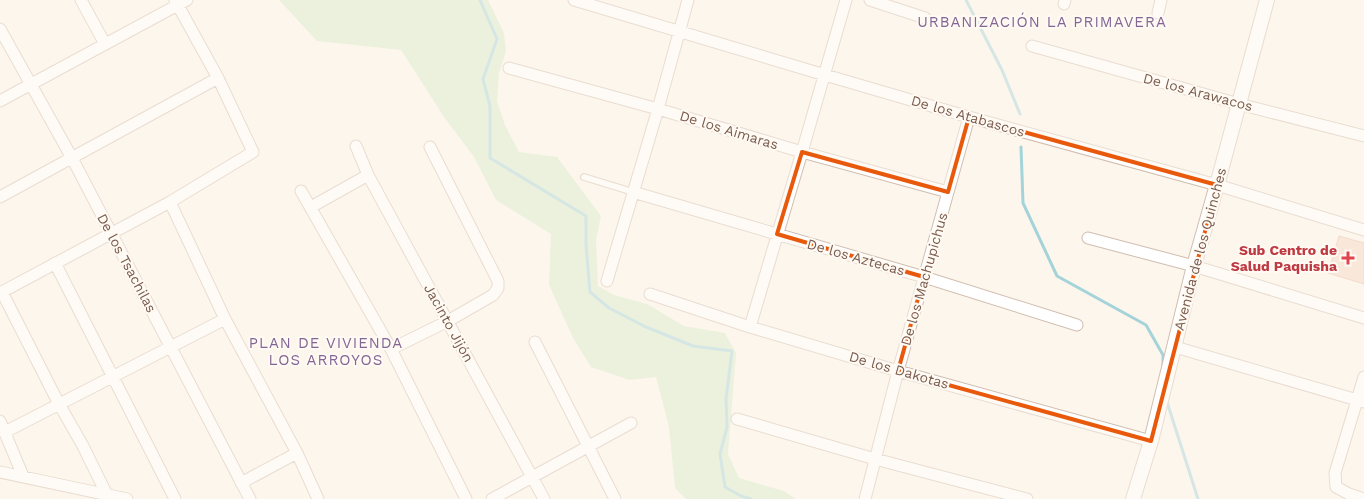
<svg xmlns="http://www.w3.org/2000/svg" width="1364" height="499" font-family="'Work Sans',sans-serif">
  <style>
    .green { fill: #d8ecc9 }
    .lines { fill: none; stroke-linecap: round; stroke-linejoin: round }
    .stream { stroke: #a5d3da; stroke-width: 3 }
    .building { fill: #f3d5c3; stroke: #e6bba3 }
    .service-casing { stroke: #d1beb0; stroke-width: 8 }
    .minor-casing { stroke: #d1beb0; stroke-width: 13 }
    .tertiary-casing { stroke: #d1beb0; stroke-width: 16 }
    .service { stroke: #fff; stroke-width: 5.5 }
    .minor { stroke: #fff; stroke-width: 11 }
    .tertiary { stroke: #fff; stroke-width: 14 }
    .marked { fill: none; stroke: #e8590c; stroke-width: 4; stroke-linejoin: round }
    .health-dot { fill: #e0444e; stroke: #fffaf3; stroke-width: 2 }
    .labels { text-anchor: middle; dominant-baseline: central; stroke-width: 4; stroke-linejoin: round; paint-order: stroke }
    .street-label { font-size: 14px; fill: #7a5c4d; stroke: #fffaf3 }
    .health-label { font-size: 14px; font-weight: bold; fill: #be3a42; stroke: #fffaf3; text-anchor: end }
    .neighbourhood-label { font-size: 15px; letter-spacing: 1px; fill: #846695; stroke: #fffaf3 }
  </style>
  <rect width="100%" height="100%" fill="#fdf6ec"/>
  <path class="green" d="M279 0H488L504 33 506 51 499 73 497 101 505 125 519 152 557 157 601 216 596 240 598 286 614 295 647 304 684 326 725 333 736 353 728 454 739 478 784 491 796 499H686L675 488 669 427 656 377 629 380 591 367 573 338 549 285 551 234 496 200 474 157 444 117 401 50 317 41Z"/>
  <g class="lines">
    <path class="stream" d="M480 0 497 39 483 79 490 106V158L586 216V245L590 292 609 308 646 327 693 346 732 351 726 399 727 427 720 454 725 487 741 496 751 499
      M966 0 1002 70 1020 114
      M1021 147 1023 203 1057 276 1146 325 1163 355V366
      M1167 402 1198 499"/>
  </g>
  <path class="building" d="M1339 236 1364 243V284L1328 273Z"/>
  <g class="lines">
    <defs>
      <path id="service" d="M584 177 633 192"/>
      <path id="minor" d="M81 0 105 44
        M574 0 825 75 969 117 1217 185 1364 230
        M870 0 925 18
        M1064 4 1065 0
        M1158 13 1161 0
        M0 29 72 158 250 499
        M1032 46 1239 104 1364 136
        M509 68 658 109 802 152 948 192
        M0 101 187 0
        M356 146 368 175 544 499
        M301 191 391 349 466 499
        M633 192 924 277 1077 325
        M0 197 218 78
        M170 202 225 319 297 453 318 499
        M311 207 368 175
        M1088 238 1194 266 1364 318
        M55 263 175 499
        M607 281 658 109 688 0
        M2 292 59 404 83 446 107 495
        M0 293 170 202 253 152 218 78 175 0
        M650 294 750 327 898 371 1151 441
        M750 327 802 152 846 0
        M535 342 615 499
        M1175 347 1364 402
        M391 349 448 321 493 295 498 288V281L430 147
        M1364 377 1335 473 1336 487 1349 494 1364 499
        M737 419 875 459 1027 499
        M0 421 23 476
        M5 432 225 319
        M0 472 127 499
        M241 483 297 453
        M492 499 631 423
        M865 499 898 371 969 117"/>
      <path id="tertiary" d="M1133 499 1151 441 1194 266 1217 185 1267 0"/>
    </defs>
    <use href="#service" class="service-casing"/>
    <use href="#minor" class="minor-casing"/>
    <use href="#tertiary" class="tertiary-casing"/>
    <use href="#service" class="service"/>
    <use href="#minor" class="minor"/>
    <use href="#tertiary" class="tertiary"/>
  </g>
  <path d="M0 0H1364V499H0ZM969 117 1217 185 1151 441 898 371 924 277 777 234 802 152 948 192Z" fill="#fdf6ec" fill-opacity=".55" fill-rule="evenodd"/>
  <path class="marked" d="M969 117 1217 185 1151 441 898 371 924 277 777 234 802 152 948 192Z"/>
  <path class="health-dot" d="M1345.5 250.5h5v5h5v5h-5v5h-5v-5h-5v-5h5z"/>
  <g class="labels">
    <g class="street-label">
      <text transform="translate(1198 92) rotate(15)">De los Arawacos</text>
      <text transform="translate(968 116) rotate(16)">De los Atabascos</text>
      <text transform="translate(729 130) rotate(17)">De los Aimaras</text>
      <text transform="translate(1200 249) rotate(-75)">Avenida de los Quinches</text>
      <text transform="translate(856 257) rotate(16)">De los Aztecas</text>
      <text transform="translate(127 263) rotate(62)">De los Tsachilas</text>
      <text transform="translate(924 279) rotate(-74)">De los Machupichus</text>
      <text transform="translate(449 323) rotate(61)">Jacinto Jijón</text>
      <text transform="translate(899 370) rotate(16)">De los Dakotas</text>
    </g>
    <g class="health-label">
      <text x="1337" y="250">Sub Centro de<tspan x="1337" dy="16">Salud Paquisha</tspan></text>
    </g>
    <g class="neighbourhood-label">
      <text x="1042" y="22">URBANIZACIÓN LA PRIMAVERA</text>
      <text x="326" y="343">PLAN DE VIVIENDA<tspan x="326" dy="17">LOS ARROYOS</tspan></text>
    </g>
  </g>
</svg>
